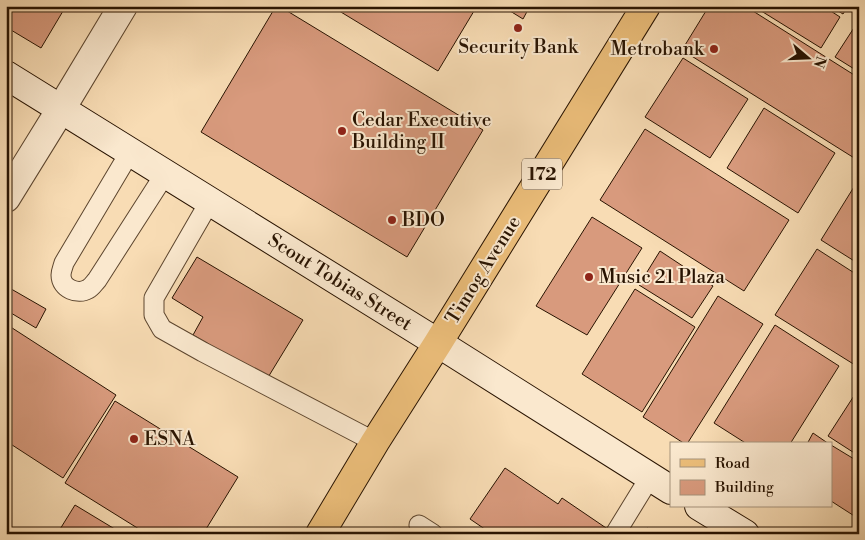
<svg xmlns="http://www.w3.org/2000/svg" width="865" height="540" font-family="'Libre Bodoni',serif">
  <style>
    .building { fill: #d89a7d; stroke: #281301 }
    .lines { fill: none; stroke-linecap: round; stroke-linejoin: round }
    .lane-casing { stroke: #5c452e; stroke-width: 21 }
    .street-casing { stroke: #5c452e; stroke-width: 30 }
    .secondary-casing { stroke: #281301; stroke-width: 30 }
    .primary-casing { stroke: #281301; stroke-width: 30 }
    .lane { stroke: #fae8ce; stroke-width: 19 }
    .street { stroke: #fae8ce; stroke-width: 28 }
    .secondary { stroke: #fae8ce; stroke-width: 28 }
    .primary { stroke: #ecbe7a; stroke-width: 28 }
    .poi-dot { fill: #8f2418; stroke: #fae8ce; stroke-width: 2 }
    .labels { text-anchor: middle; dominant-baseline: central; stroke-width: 4; stroke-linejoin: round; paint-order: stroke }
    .shield { fill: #fae8ce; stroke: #67533e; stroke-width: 1 }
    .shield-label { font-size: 18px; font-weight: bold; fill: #281301 }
    .poi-label { font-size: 19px; fill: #281301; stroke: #fae8ce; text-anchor: start }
    .street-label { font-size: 19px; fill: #281301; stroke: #fae8ce }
  </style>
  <rect width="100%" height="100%" fill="#f8dcb4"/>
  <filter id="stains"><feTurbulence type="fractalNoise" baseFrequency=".004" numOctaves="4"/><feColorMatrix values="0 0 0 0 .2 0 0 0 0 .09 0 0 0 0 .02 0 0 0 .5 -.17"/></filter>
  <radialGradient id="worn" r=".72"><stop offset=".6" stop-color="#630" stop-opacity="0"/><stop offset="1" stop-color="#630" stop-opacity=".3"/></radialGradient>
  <path class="building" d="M6 6H66L41 48 6 27Z
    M276 6H279L483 130 407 257 201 132Z
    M331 6H477L438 71Z
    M502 6H530L523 19Z
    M709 6H745L859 78V161L682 50Z
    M759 6H823L840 17 821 48 758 9Z
    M830 6H848L843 14Z
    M859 20V72L835 57Z
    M683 58 748 99 710 158 645 117Z
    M764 108 835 153 798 213 727 168Z
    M645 129 789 220 744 291 600 200Z
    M857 182 859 183V264L821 240Z
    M592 217 642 248 587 335 536 306Z
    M817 249 859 276V360L855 365 775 315Z
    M660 251 713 286 692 318 639 285Z
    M197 257 303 320 267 379 193 335 203 317 172 298Z
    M6 286 46 309 36 328 6 310Z
    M635 289 695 327 642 412 582 374Z
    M718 296 763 324 687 444H685L643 417Z
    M6 324 116 395 63 478 6 441Z
    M775 325 839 366 790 444H747L714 423Z
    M859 388V456L828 436Z
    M115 401 238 477 203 534H147L65 483Z
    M813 433 829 444H807Z
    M831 445 859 462V519L831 501Z
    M505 468 558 504 562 498 612 532 611 534H492L470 519Z
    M75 505 123 534H57Z
    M647 528 657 534H644Z"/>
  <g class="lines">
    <defs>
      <path id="lane" d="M130 152 64 263C63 267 61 271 61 275 61 289 78 295 88 289 92 287 94 283 97 280L165 174
        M210 201 154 298V315L162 329 203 352 375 442
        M419 525 433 534
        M615 534 650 477"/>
      <path id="street" d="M6 198 61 109 123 6"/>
      <path id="secondary" d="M6 75 438 343 671 490
        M699 506 745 534"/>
      <path id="primary" d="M320 534 375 442 438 343 646 6"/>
    </defs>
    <use href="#lane" class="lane-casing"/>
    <use href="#street" class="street-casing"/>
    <use href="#secondary" class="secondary-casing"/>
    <use href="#primary" class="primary-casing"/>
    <use href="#lane" class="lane"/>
    <use href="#street" class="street"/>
    <use href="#secondary" class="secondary"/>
    <use href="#primary" class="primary"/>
  </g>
  <g class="poi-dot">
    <circle cx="518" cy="28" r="5"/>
    <circle cx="714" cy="49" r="5"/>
    <circle cx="342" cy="131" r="5"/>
    <circle cx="392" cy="220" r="5"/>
    <circle cx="589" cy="277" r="5"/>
    <circle cx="134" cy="439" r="5"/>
  </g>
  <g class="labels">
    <rect class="shield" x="522" y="158.5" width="40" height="31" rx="4"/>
    <g class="shield-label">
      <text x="542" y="174">172</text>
    </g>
    <g class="poi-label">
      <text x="518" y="47" text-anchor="middle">Security Bank</text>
      <text x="704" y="49" text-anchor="end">Metrobank</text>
      <text x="352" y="120">Cedar Executive<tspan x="352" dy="22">Building II</tspan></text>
      <text x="402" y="220">BDO</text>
      <text x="599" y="277">Music 21 Plaza</text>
      <text x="144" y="439">ESNA</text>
    </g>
    <g class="street-label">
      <text transform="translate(483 270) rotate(-58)">Timog Avenue</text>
      <text transform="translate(340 282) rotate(32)">Scout Tobias Street</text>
    </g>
  </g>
  <rect width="865" height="540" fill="none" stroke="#f8dcb4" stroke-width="25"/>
  <rect x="8" y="8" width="850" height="525" fill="none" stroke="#281301" stroke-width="2.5"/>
  <rect x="12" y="12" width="840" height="515" fill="none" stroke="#281301"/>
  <rect x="670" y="442" width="162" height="65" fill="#fae8ce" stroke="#a6937c"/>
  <rect x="680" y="459" width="25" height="8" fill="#ecbe7a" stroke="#a6937c"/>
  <text x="715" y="468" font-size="15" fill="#281301">Road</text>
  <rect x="680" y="480" width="25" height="15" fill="#d89a7d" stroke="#a6937c"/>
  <text x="715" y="492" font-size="15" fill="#281301">Building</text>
  <g transform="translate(808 58) rotate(109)" stroke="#fae8ce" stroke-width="4" paint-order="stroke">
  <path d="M0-4L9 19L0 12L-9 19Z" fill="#281301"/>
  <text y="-8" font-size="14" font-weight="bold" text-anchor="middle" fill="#281301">N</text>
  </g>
  <rect width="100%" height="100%" filter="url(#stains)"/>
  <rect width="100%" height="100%" fill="url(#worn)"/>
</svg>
